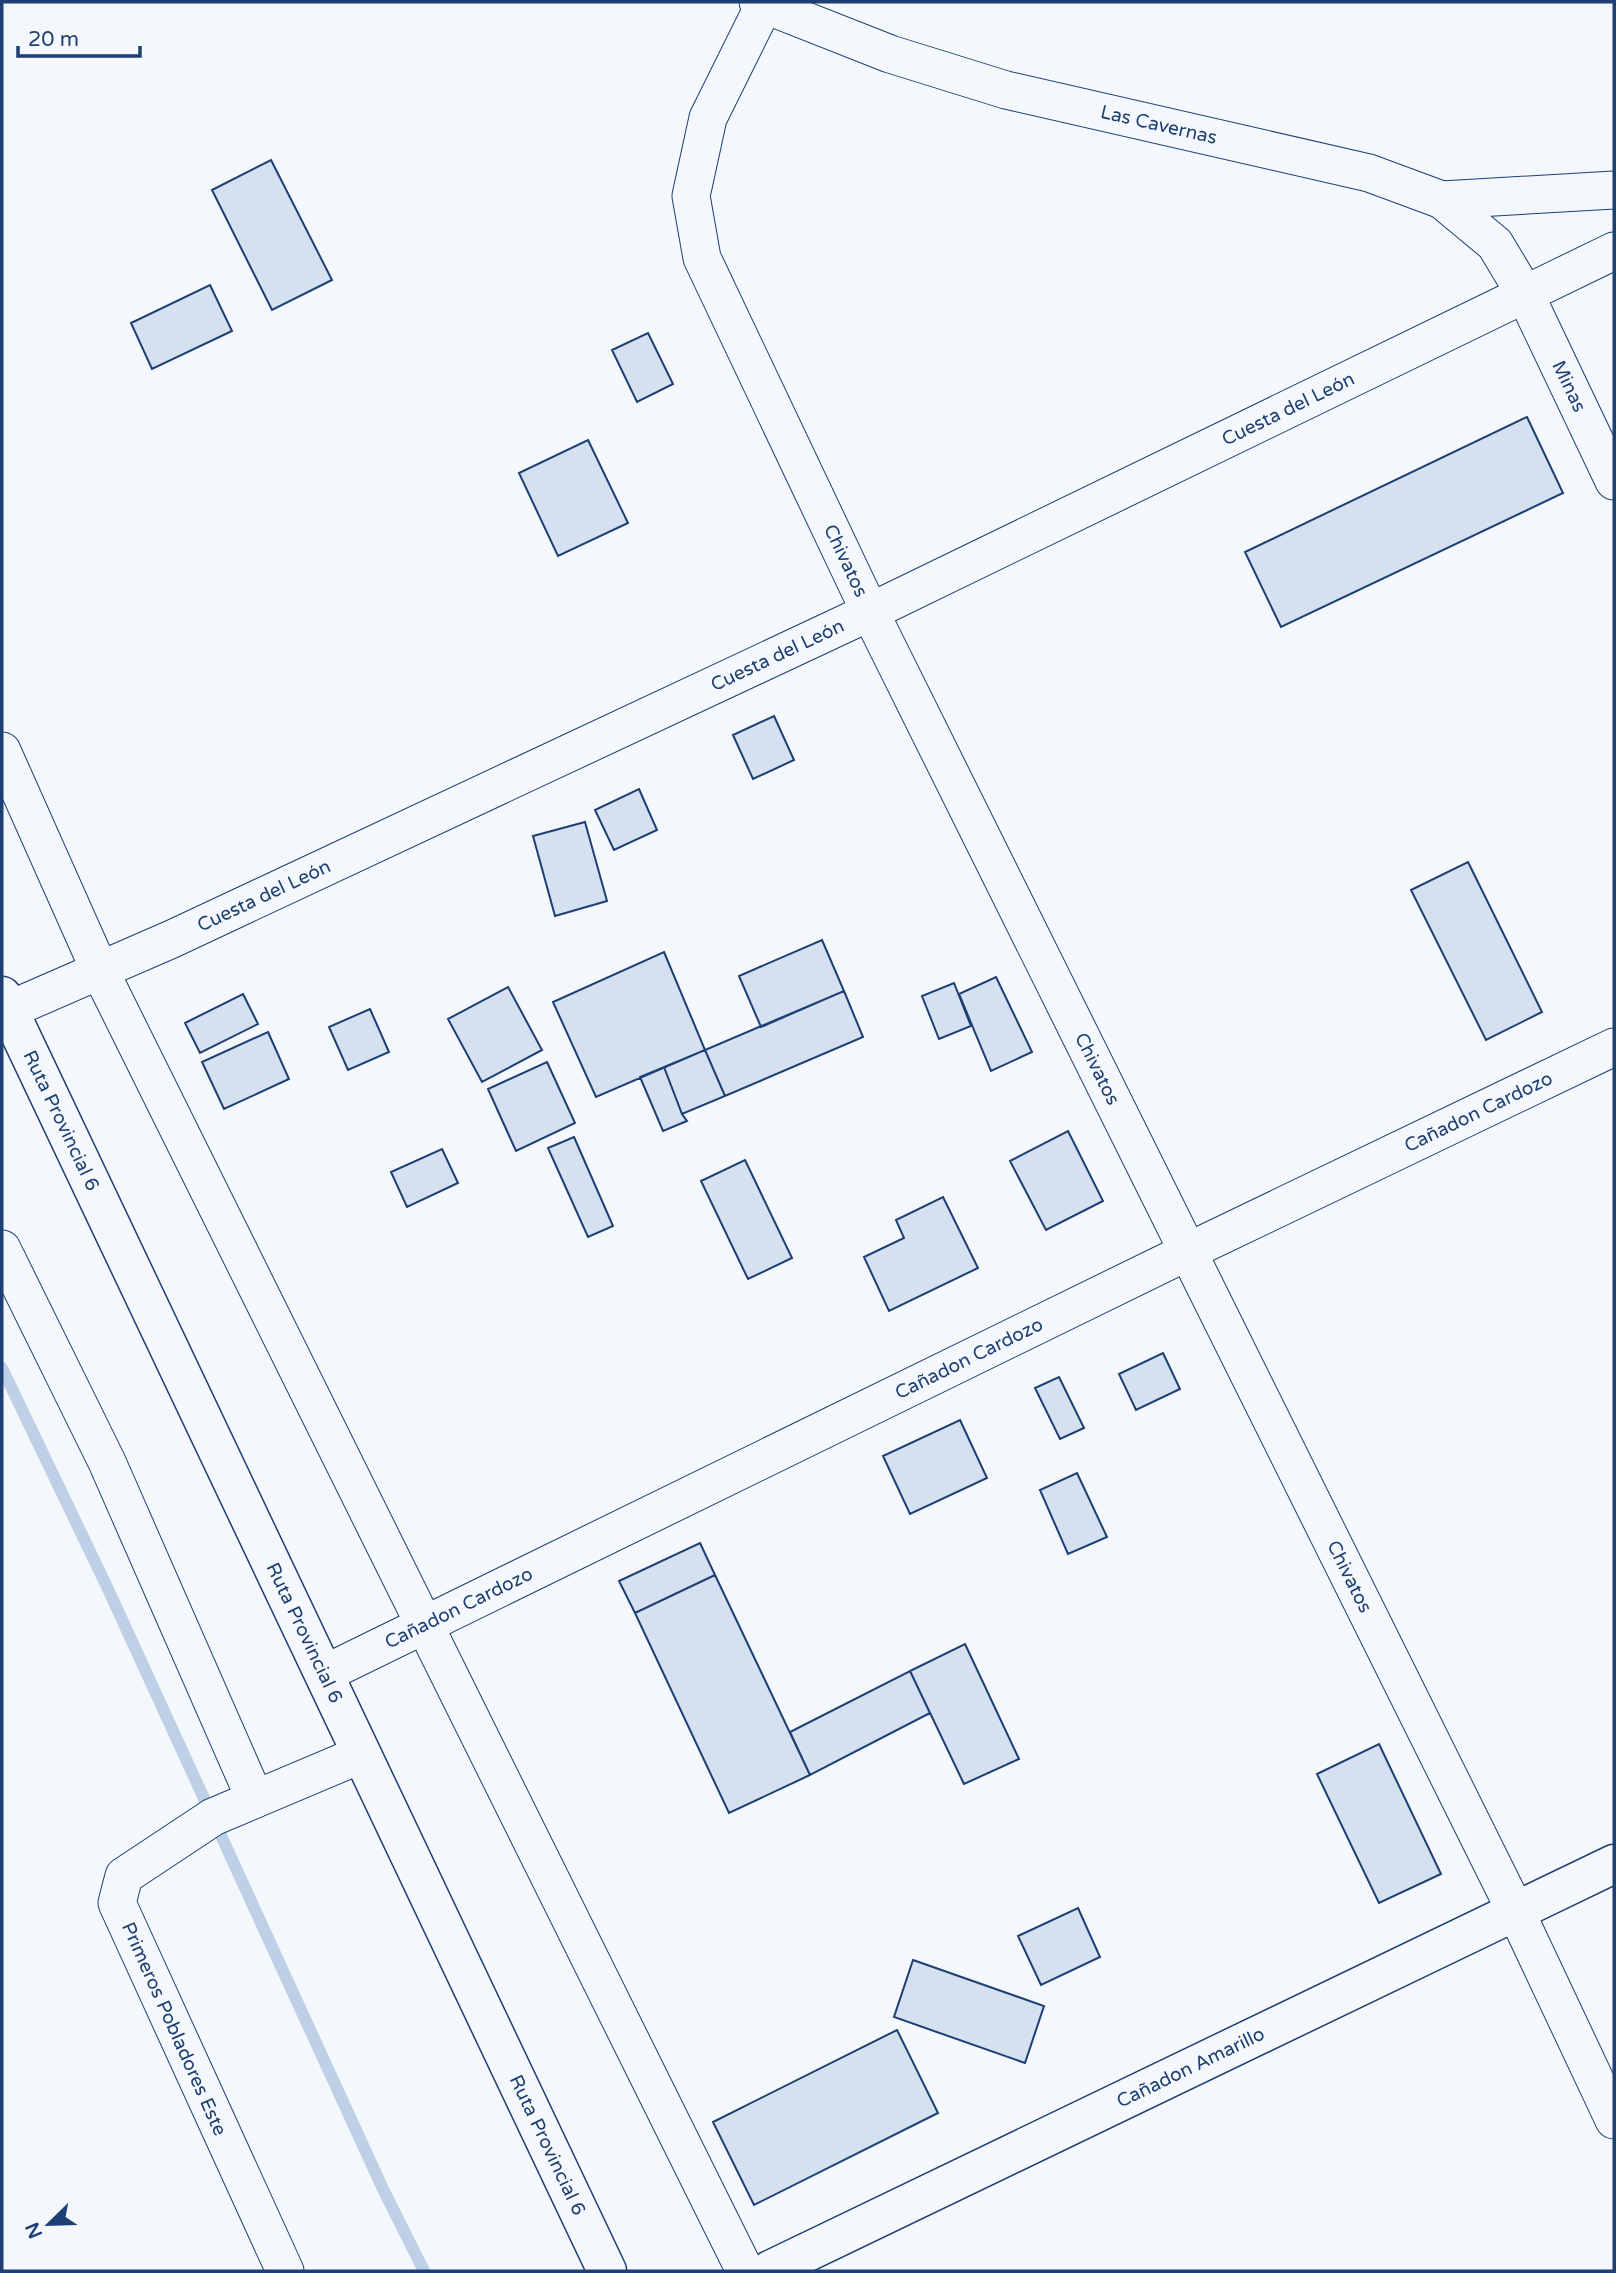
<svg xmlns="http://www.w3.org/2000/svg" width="1616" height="2273" font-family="'Varela Round',sans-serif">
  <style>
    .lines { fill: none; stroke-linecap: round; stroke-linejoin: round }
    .stream { stroke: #bed0e5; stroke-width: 12 }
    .building { fill: #d5e0f0; stroke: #1d3f73; stroke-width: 2 }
    .street-casing { stroke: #1d3f73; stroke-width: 39 }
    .secondary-casing { stroke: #1d3f73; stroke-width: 41 }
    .street { stroke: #f4f7fb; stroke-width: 37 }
    .secondary { stroke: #f4f7fb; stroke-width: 38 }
    .labels { text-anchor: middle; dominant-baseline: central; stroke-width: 5; stroke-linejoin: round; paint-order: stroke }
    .street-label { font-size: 19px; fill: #1d3f73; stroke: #f4f7fb }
  </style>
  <rect width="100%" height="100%" fill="#f4f7fb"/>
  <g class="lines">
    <path class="stream" d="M2 1368 108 1589 383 2189 424 2271"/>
  </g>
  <path class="building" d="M271 160 332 280 272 310 212 190Z
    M210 285 232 331 152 369 131 323Z
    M648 333 673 384 637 402 612 350Z
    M1527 417 1563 493 1281 627 1245 552Z
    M588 440 628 523 558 556 519 473Z
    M774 716 794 760 753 779 733 735Z
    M639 789 657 830 614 850 595 810Z
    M585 822 607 901 555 916 533 836Z
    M1468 862 1542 1012 1486 1040 1411 890Z
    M822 940 844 991 761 1027 739 976Z
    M664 952 705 1050 596 1097 553 1002Z
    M996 977 1032 1052 991 1071 959 994Z
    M954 983 971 1026 939 1039 922 996Z
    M508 987 542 1050 482 1082 448 1019Z
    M844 991 863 1037 725 1096 705 1050Z
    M243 994 258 1024 200 1053 185 1023Z
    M370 1009 389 1052 348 1070 329 1027Z
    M268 1032 289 1079 224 1109 202 1062Z
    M705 1050 725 1096 682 1114 664 1067Z
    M547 1062 575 1123 516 1151 488 1089Z
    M664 1067 682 1114 687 1121 663 1131 640 1077Z
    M1068 1131 1103 1201 1046 1230 1010 1161Z
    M574 1137 613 1226 588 1237 548 1148Z
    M442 1149 458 1183 407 1207 391 1172Z
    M745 1160 792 1258 748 1279 701 1181Z
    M943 1197 978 1268 889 1311 864 1257 904 1238 896 1220Z
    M1163 1353 1180 1389 1136 1410 1119 1374Z
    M1059 1377 1084 1428 1060 1439 1035 1388Z
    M960 1420 987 1478 910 1514 883 1456Z
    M1077 1473 1107 1537 1068 1554 1040 1490Z
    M700 1543 715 1575 635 1613 619 1581Z
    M715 1575 810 1775 729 1813 635 1613Z
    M965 1644 1019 1759 964 1784 910 1671Z
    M910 1671 930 1713 810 1775 790 1732Z
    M1379 1744 1441 1874 1379 1903 1317 1774Z
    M1078 1908 1100 1957 1041 1985 1018 1936Z
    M913 1960 1044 2006 1025 2063 894 2017Z
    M897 2030 938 2113 754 2205 713 2122Z"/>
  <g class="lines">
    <defs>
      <g id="street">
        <path id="s1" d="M758 2 890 54 1006 90 1369 173 1442 200 1495 244 1525 294 1614 481"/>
        <path id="s2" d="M764 5 708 118 691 196 702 258 870 612 1516 1912 1614 2120"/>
        <path d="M1442 200 1614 190"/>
        <path d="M2 751 100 971 745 2271"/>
        <path id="s3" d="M2 1013 172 939 870 612 1614 251"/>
        <path d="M2 1249 107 1462 255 1799"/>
        <path id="s4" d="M324 1674 1189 1251 1614 1047"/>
        <path d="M285 2271 117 1903 124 1876 213 1817 362 1754"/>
      </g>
      <g id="secondary">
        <path id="s5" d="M2 996 607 2271"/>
        <path id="s6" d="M768 2271 1614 1864"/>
      </g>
    </defs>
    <use href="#street" class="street-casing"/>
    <use href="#secondary" class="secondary-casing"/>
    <use href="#street" class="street"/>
    <use href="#secondary" class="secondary"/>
  </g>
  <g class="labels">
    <g class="street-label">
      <text stroke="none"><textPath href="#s1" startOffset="420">Las Cavernas</textPath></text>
      <text stroke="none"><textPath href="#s1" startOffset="943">Minas</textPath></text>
      <text stroke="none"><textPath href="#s3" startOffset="1421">Cuesta del León</textPath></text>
      <text stroke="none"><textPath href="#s2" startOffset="604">Chivatos</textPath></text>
      <text stroke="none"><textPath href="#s3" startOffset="854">Cuesta del León</textPath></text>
      <text stroke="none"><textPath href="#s3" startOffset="287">Cuesta del León</textPath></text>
      <text stroke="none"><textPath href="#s2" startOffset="1171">Chivatos</textPath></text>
      <text stroke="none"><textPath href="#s4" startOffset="1284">Cañadon Cardozo</textPath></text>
      <text stroke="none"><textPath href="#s5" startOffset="138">Ruta Provincial 6</textPath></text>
      <text stroke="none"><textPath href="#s4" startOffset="718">Cañadon Cardozo</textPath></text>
      <text stroke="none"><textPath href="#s2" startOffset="1738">Chivatos</textPath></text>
      <text stroke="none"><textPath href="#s4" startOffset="150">Cañadon Cardozo</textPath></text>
      <text stroke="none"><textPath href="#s5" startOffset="705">Ruta Provincial 6</textPath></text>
      <text transform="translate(174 2029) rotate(66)">Primeros Pobladores Este</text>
      <text stroke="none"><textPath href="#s6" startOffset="469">Cañadon Amarillo</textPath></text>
      <text stroke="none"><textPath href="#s5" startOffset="1272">Ruta Provincial 6</textPath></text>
    </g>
  </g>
  <rect width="1616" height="2273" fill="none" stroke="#1d3f73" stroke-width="7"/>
  <g transform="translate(49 2224) rotate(247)" stroke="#f4f7fb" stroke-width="5" paint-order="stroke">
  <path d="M0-5L12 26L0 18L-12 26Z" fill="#1d3f73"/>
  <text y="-10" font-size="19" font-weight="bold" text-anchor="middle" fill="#1d3f73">N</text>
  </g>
  <path d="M18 46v10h122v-10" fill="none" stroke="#1d3f73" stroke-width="3.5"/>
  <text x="28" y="46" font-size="21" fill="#1d3f73" stroke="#f4f7fb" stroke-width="5" paint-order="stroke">20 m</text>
</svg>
